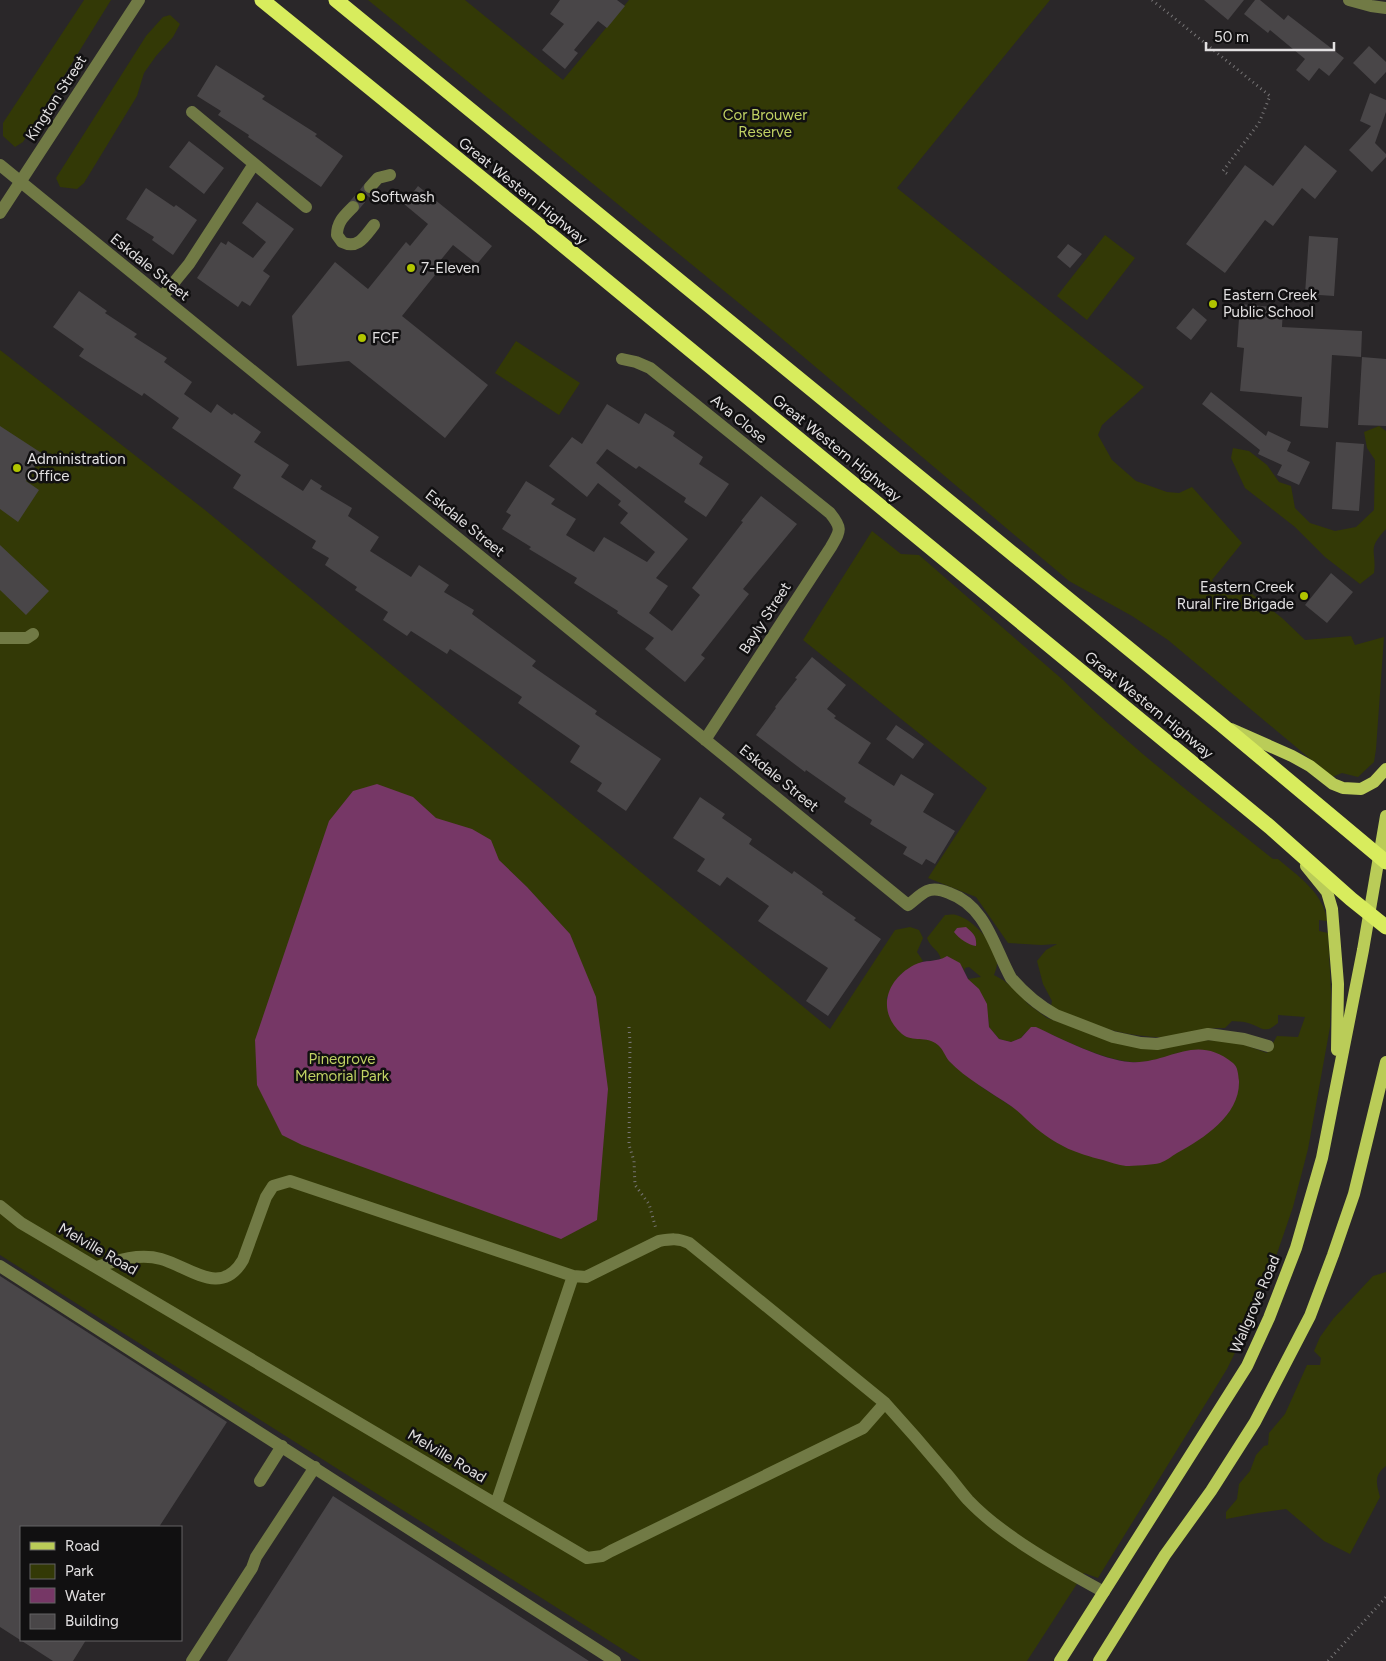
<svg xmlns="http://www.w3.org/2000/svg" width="1386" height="1661" font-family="Figtree,sans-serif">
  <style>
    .green { fill: #333906; fill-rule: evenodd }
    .water { fill: #763766 }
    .building { fill: #494648 }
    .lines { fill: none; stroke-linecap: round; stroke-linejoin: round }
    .minor-tunnel { stroke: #464345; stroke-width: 12; stroke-dasharray: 12 6; stroke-linecap: butt }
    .path { stroke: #777576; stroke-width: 3; stroke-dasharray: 1 4; stroke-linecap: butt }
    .minor { stroke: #717a45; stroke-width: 12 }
    .major { stroke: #bacc58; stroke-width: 12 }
    .highway { stroke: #d8ec5d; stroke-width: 15 }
    .poi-dot { fill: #b1c500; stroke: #111011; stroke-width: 2 }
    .labels { text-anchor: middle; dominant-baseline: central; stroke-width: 5; stroke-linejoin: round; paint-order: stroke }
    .street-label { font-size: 15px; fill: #e2e0e1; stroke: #111011 }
    .park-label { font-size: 15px; fill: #c0d163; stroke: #111011 }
    .poi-label { font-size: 15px; fill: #e2e0e1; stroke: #111011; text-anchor: start }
  </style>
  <rect width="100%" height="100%" fill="#2a2729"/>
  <path class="green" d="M84 0H111L23 142 15 147 3 136V123Z
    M368 0H465L563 80 629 0H1050L897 188 1144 387 1102 425 1098 435 1112 460 1136 481 1167 492 1179 493 1192 487 1242 543 1212 580 1228 595 1252 594 1282 618 1305 640 1351 636 1355 645 1384 637 1376 749 1374 762 1358 777 1342 773 1332 777 1168 640 1132 616 1069 581 767 326Z
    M170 15 180 24 173 37 156 56 144 73 137 96 84 183 77 189 60 187 56 178 146 36 163 17Z
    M1105 235 1135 258 1087 320 1057 296Z
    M516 341 580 383 559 415 495 373Z
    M0 350 205 510 830 1029 895 930 910 927 919 930 923 938 917 952 923 961 901 974 886 999 959 977 968 979 981 977 969 967 965 968 964 972 963 967 941 960C939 949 931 949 927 938L945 915C948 915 953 914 956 915 973 919 998 946 997 964 997 967 995 972 994 975L1003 980 1017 991 1028 1004 1047 1018 1102 1037 1234 1041 1267 1053 1277 1036 1298 1037 1305 1017 1278 1015V1023C1264 1035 1262 1027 1248 1023 1243 1021 1237 1022 1232 1021L1225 1028C1218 1028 1210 1028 1202 1030 1191 1032 1180 1036 1168 1037 1133 1039 1081 1024 1051 1006L1052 1001 1043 984 1037 961 1046 950 1057 944 1041 945 1008 943 976 897 928 878 987 788 803 640 872 531 901 554 919 555 1063 680C1127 746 1201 801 1273 859H1278C1298 876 1324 893 1327 921L1319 920V931L1328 933 1331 992 1330 1027 1308 1149 1293 1207 1271 1271 1252 1318 1227 1369 1098 1578 1084 1573 1027 1661H641L0 1255ZM988 1016 989 1027 999 1039 1011 1042 1021 1038 1025 1033 1035 1027C1066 1041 1117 1068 1150 1061 1161 1059 1172 1054 1183 1051L1014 1108 983 1088 949 1061Z
    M1379 426 1386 431V529C1366 550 1377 550 1374 573L1360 584 1325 557 1295 527 1245 488 1231 458 1233 448 1249 451 1267 465 1279 482 1291 486 1295 508 1310 523 1335 531 1356 527 1374 510 1375 460 1367 448 1364 432Z
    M1386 1272V1466C1374 1475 1376 1483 1380 1497L1350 1554 1324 1541 1286 1509 1258 1513 1226 1519V1512L1237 1499 1239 1484 1250 1471 1256 1455 1264 1446 1268 1445 1269 1433 1285 1414 1307 1365H1320L1321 1358 1314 1351 1320 1337 1333 1319 1373 1276Z"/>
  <path class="water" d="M377 784 413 797 436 818 472 829 491 840 499 860 527 887 570 934 596 997 608 1089 597 1220 561 1239 302 1145 282 1135 257 1085 255 1040 329 821 353 791Z
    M966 927C973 933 977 936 976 946 969 945 959 939 954 932L957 928Z
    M947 956 960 963 968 979 979 989 987 1004 989 1027 999 1039 1011 1042 1021 1038 1031 1027H1036C1061 1039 1103 1060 1130 1062 1169 1065 1194 1032 1233 1063 1238 1067 1238 1074 1239 1081 1240 1115 1204 1138 1177 1153 1172 1156 1166 1161 1160 1163 1153 1165 1133 1166 1126 1166 1118 1165 1110 1162 1103 1160 1075 1153 1060 1147 1037 1129 1028 1122 1021 1113 1011 1106 992 1093 965 1078 949 1061 945 1056 943 1049 938 1045 926 1035 913 1043 902 1034 876 1011 886 980 914 965 925 959 936 963 947 956Z"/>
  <path class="building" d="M560 0H617L625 6 607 28 598 21 574 50 578 53 565 69 542 50 564 24 550 14Z
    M1204 0H1244L1228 20Z
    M1255 0H1260L1284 20 1288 15 1344 58 1329 76 1319 68 1309 81 1296 70 1305 59 1270 30 1268 33 1244 14Z
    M1369 46 1386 62V72L1375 84 1353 63Z
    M216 65 265 96 262 99 317 134 315 136 343 156 321 187 248 137 249 135 218 115 221 111 197 96Z
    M1370 93 1386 100V112L1375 143 1386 154V157L1372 172 1349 150 1371 126 1360 121Z
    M189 141 224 168 204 194 169 167Z
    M1305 145 1337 171 1315 199 1302 188 1273 226 1265 220 1225 273 1186 244 1245 165 1273 186Z
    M418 186 492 246 477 264 453 245 435 267 439 270 402 316 488 385 445 438 349 361 297 366 292 316 335 262 368 289 406 242 410 246 428 224 404 204Z
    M146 188 174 207 176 205 197 220 173 255 152 240 154 237 126 219Z
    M257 202 294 229 263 271 270 276 250 306 242 301 238 307 197 278 221 242 226 245 228 241 253 258 266 242 242 223Z
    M1309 236 1338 238 1334 296 1305 294Z
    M1068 244 1082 254 1070 268 1057 257Z
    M79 291 107 311 105 313 137 334 134 337 167 358 164 362 192 382 184 394 211 413 217 404 232 415 234 413 261 432 254 442 289 465 281 477 303 491 311 479 322 486 320 489 352 508 348 516 379 537 370 551 411 577 419 565 449 585 444 592 474 610 472 614 536 661 532 666 597 711 595 714 661 759 626 811 597 791 602 783 570 762 580 746 518 703 522 697 450 649 447 654 411 631 407 636 383 620 388 612 355 590 357 587 325 565 329 558 312 548 316 541 233 488 241 475 172 428 179 418 144 393 142 396 79 356 84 349 53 327Z
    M1240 304 1283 308 1282 327 1362 331 1361 357 1332 355 1328 428 1300 426 1302 397 1240 391 1244 348 1237 347Z
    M1193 308 1207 320 1191 340 1176 328Z
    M1362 357 1386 359V426L1358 425Z
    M1211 392 1266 436 1268 431 1291 442 1287 451 1310 462 1299 485 1277 475 1282 465 1258 454 1260 450 1202 404Z
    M607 404 639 424 645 413 675 432 673 436 703 457 699 464 729 484 706 517 684 502 686 498 639 466 636 469 607 449 596 463 688 539 656 578 668 586 649 613 672 631 700 595 692 588 743 522 741 521 761 496 797 524 743 589 749 594 701 655 705 658 685 682 645 649 654 638 617 613 618 611 574 583 577 578 529 549 531 547 502 529 511 515 506 512 526 481 555 499 551 504 576 519 566 535 594 552 604 537 647 562 655 552 620 523 628 513 618 505 621 501 598 483 587 497 549 466 572 437 582 444Z
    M0 426 43 454 26 481 39 490 18 522 0 509Z
    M1336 442 1364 444 1359 511 1332 509Z
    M0 545 49 591 26 615 0 590Z
    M1331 573 1353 592 1327 623 1305 605Z
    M812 657 846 685 827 709 836 716 834 718 871 743 858 763 894 786 901 774 934 794 923 812 955 831 935 864 926 859 922 865 903 854 907 847 870 824 872 820 844 802 846 798 806 770 805 772 756 735 776 708 775 707 797 679 795 678Z
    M896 725 924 744 913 759 886 739Z
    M700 797 725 814 722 818 752 839 749 844 792 874 794 871 823 892 822 894 856 918 854 920 881 939 828 1016 806 1001 828 968 758 921 769 906 727 877 720 886 697 871 705 859 673 838Z
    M0 1276 227 1422 159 1527H21V1640H86L73 1661H53L0 1627Z
    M333 1496 589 1661H227Z"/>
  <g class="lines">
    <path class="minor-tunnel" d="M353 207 370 187"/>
    <path class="path" d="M1152 0 1270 96 1259 123 1223 171 1229 175
      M629 1027 630 1042 629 1145 634 1161 635 1185 649 1204 656 1229
      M1328 1661 1386 1597"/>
    <path class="minor" d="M1349 0 1371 6 1386 8
      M192 112 306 207
      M0 165 908 905C914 901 920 894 927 891 934 888 942 890 949 893 986 906 994 947 1011 978 1024 993 1039 1006 1056 1015L1113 1037 1141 1043 1157 1044 1208 1034 1244 1039 1268 1046
      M370 187 378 178 390 175
      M353 207C344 216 337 222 337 235L342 242C358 250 365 236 374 225
      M0 213 139 0
      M162 297 189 264 254 164
      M622 359 636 362 650 368 830 513C843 529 840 531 831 547L705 740
      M0 638H27L33 634
      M0 1206 21 1223 587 1558 602 1556 611 1551 863 1428 885 1403
      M0 1266 615 1661
      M97 1267C117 1260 140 1253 161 1259 190 1267 221 1298 243 1260L266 1197 273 1186 290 1181 573 1276 586 1277 659 1241C671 1239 678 1238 689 1243L885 1403C906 1426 926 1449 946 1473 953 1481 960 1491 968 1500 1002 1536 1060 1568 1104 1592
      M260 1481 282 1446
      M496 1504 573 1276
      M192 1661 252 1568 256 1557 315 1467"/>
    <path class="major" d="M1231 729 1292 756 1310 766 1333 784 1343 788 1361 789 1374 782 1386 769
      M1306 866 1327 892 1332 909 1338 984 1337 1050
      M1060 1661 1247 1366 1269 1318 1296 1248 1322 1158 1363 950 1386 816
      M1099 1661 1165 1555 1211 1491 1255 1422 1310 1316 1333 1255 1354 1194 1386 1062"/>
    <path class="highway" d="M262 0 535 222 1270 827 1351 899 1386 927
      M336 0 1222 725 1386 862"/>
  </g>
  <g class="poi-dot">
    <circle cx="361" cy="197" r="5"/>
    <circle cx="411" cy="268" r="5"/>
    <circle cx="1213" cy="304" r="5"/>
    <circle cx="362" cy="338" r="5"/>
    <circle cx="17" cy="468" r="5"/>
    <circle cx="1304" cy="596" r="5"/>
  </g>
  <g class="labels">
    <g class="street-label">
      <text transform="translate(56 98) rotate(-57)">Kington Street</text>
      <text transform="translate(523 191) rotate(39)">Great Western Highway</text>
      <text transform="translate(150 267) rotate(39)">Eskdale Street</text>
      <text transform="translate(739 419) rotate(39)">Ava Close</text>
      <text transform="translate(837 448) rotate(39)">Great Western Highway</text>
      <text transform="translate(465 523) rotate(39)">Eskdale Street</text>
      <text transform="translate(765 618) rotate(-57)">Bayly Street</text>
      <text transform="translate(1149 705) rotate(39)">Great Western Highway</text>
      <text transform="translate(779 778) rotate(39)">Eskdale Street</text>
      <text transform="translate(98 1249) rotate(30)">Melville Road</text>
      <text transform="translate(1255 1304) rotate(-67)">Wallgrove Road</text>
      <text transform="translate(447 1456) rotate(31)">Melville Road</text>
    </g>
    <g class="park-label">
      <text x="765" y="115">Cor Brouwer<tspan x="765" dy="17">Reserve</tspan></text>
      <text x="342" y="1059">Pinegrove<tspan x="342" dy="17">Memorial Park</tspan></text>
    </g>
    <g class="poi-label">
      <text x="371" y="197">Softwash</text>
      <text x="421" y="268">7-Eleven</text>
      <text x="1223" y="295">Eastern Creek<tspan x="1223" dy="17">Public School</tspan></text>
      <text x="372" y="338">FCF</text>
      <text x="27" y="459">Administration<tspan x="27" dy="17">Office</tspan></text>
      <text x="1294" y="587" text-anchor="end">Eastern Creek<tspan x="1294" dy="17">Rural Fire Brigade</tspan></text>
    </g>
  </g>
  <rect x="20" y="1526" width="162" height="115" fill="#111011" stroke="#656364"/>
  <rect x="30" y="1542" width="25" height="8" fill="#bacc58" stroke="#656364"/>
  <text x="65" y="1551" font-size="15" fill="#e2e0e1">Road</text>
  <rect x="30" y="1564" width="25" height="15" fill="#333906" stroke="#656364"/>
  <text x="65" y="1576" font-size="15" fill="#e2e0e1">Park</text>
  <rect x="30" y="1588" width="25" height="15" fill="#763766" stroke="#656364"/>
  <text x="65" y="1601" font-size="15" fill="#e2e0e1">Water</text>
  <rect x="30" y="1614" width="25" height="15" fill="#494648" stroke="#656364"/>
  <text x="65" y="1626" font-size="15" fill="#e2e0e1">Building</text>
  <path d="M1206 42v8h128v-8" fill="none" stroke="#e2e0e1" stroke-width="2.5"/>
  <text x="1214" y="42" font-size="15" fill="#e2e0e1" stroke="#111011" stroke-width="4" paint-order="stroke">50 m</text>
</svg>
